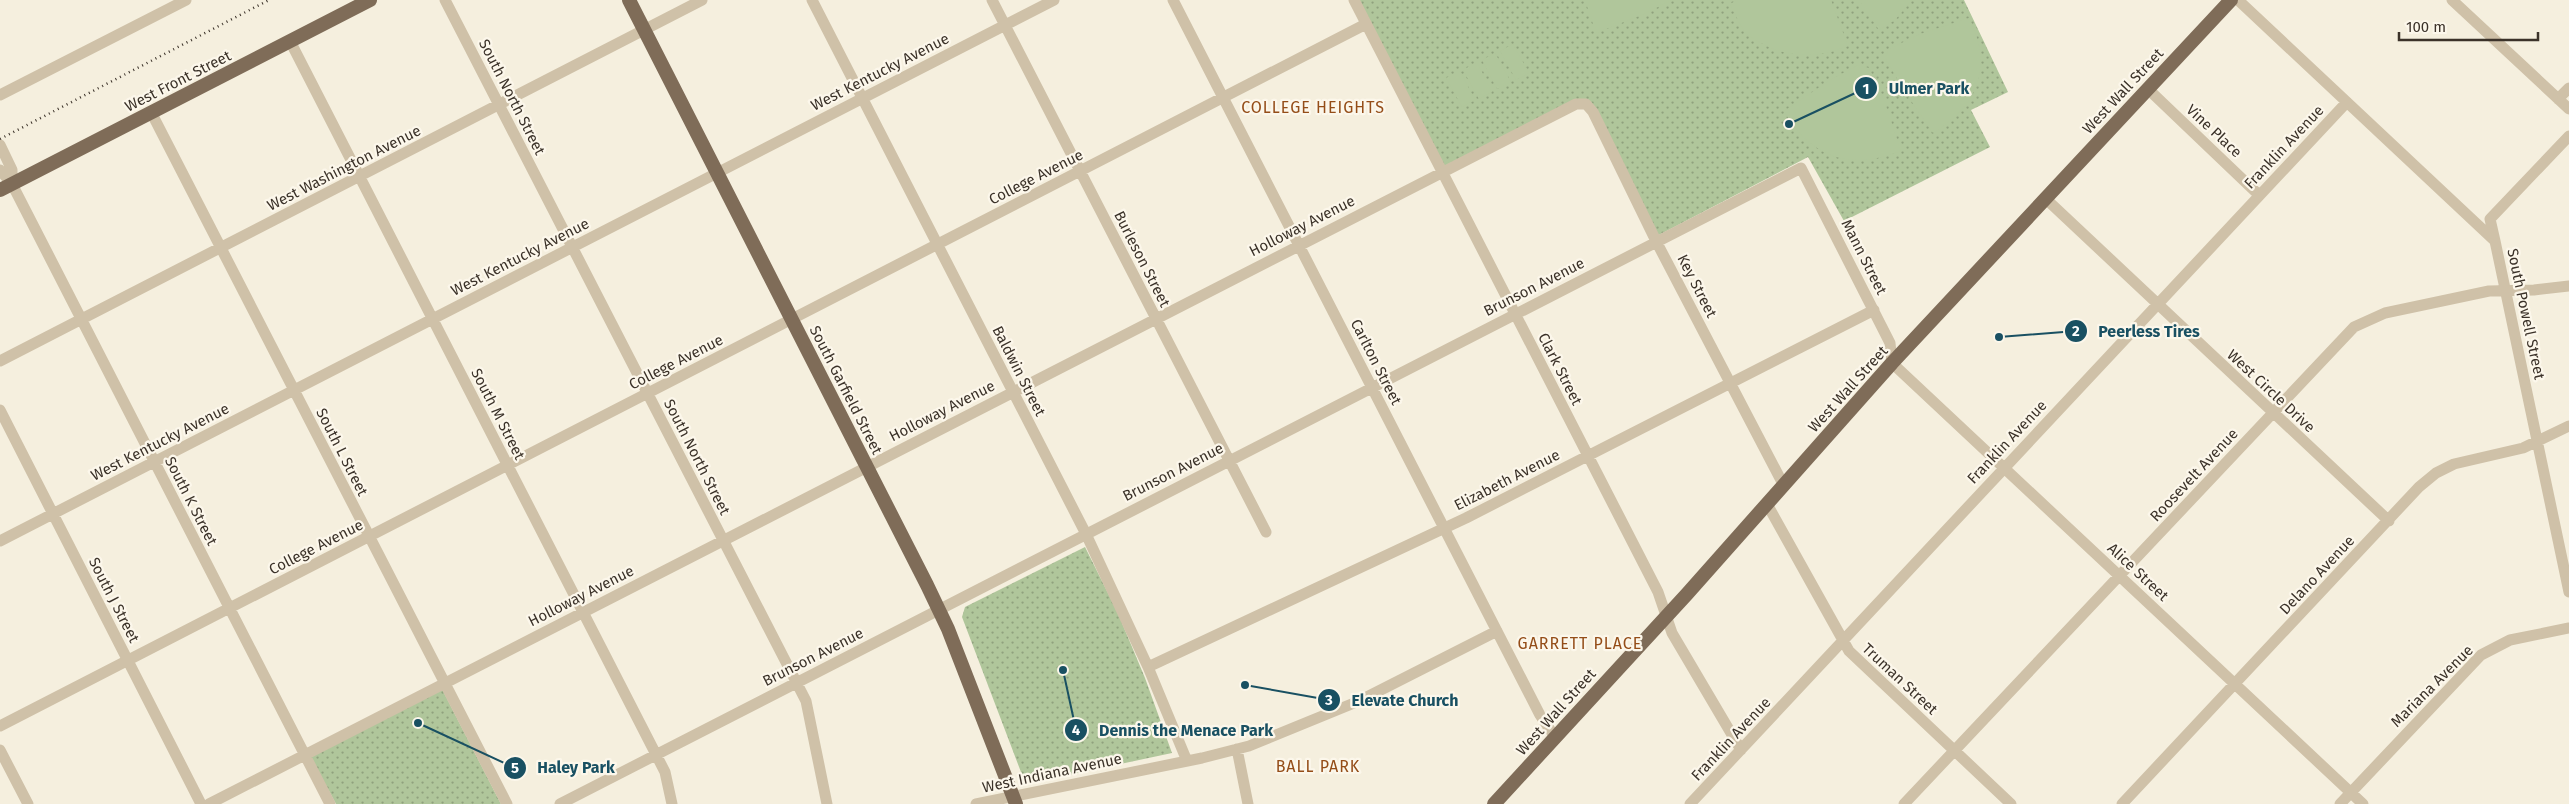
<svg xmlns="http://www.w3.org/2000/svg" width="2569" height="804" font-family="'Fira Sans',sans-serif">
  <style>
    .green { fill: url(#green-dots) }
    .pitch { fill: #b0c69b }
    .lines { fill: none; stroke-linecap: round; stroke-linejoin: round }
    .minor { stroke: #cfc1a8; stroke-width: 11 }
    .major { stroke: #7f6c58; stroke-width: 14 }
    .rail { stroke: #3b3229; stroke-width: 2.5; stroke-dasharray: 1 4; stroke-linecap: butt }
    .labels { text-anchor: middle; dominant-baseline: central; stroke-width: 4.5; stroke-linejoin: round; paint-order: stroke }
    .street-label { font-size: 15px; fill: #3b3229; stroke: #fcf7eb }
    .neighbourhood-label { font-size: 16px; letter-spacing: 1px; fill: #944d18; stroke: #fcf7eb }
    .leader { fill: none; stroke: #195062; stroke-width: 2 }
    .callout-dot { fill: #195062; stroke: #fcf7eb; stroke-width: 2 }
    .mark-label { font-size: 15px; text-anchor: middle; font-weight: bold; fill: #fff }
    .callout-label { font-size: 16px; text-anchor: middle; font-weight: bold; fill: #195062; stroke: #fcf7eb; stroke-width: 4.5; stroke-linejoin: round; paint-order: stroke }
  </style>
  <defs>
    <pattern id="green-dots" width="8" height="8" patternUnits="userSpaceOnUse" patternTransform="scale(1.25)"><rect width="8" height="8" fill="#b0c69b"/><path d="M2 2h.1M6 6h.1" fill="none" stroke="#90a17e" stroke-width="1.8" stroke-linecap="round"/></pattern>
  </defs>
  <rect width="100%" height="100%" fill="#f5efde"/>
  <path class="green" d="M1356 0H1964L2008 92 1971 110 1990 147 1844 221 1808 157 1657 236 1585 102 1443 168Z
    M1085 547 1117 611 1145 678 1172 753 1031 783 1024 780 962 617 965 607Z
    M442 689 501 804H336L310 756Z"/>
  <path class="pitch" d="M1585 0H1672L1644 14 1596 33Z
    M1737 0H1831L1848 46C1819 58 1789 59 1761 43 1756 40 1749 37 1745 32 1739 24 1735 13 1730 4Z
    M1859 0H1912L1895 20 1879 30Z
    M1969 18C1994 67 1978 105 1933 133L1903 89 1885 58 1889 49 1920 34Z
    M1513 44 1529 73 1516 80 1500 51Z
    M1495 53 1511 82 1497 89 1482 60Z
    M1477 62 1492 92 1479 99 1463 70Z
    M1858 65 1869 68 1884 100 1901 151C1849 171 1812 158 1784 111L1830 80Z
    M1460 71 1475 100 1462 107 1446 78Z"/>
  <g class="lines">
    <path class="minor" d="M445 0 806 701 827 804
      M812 0 1086 534 1148 667 1187 761
      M992 0 1266 532
      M1173 0 1540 715 1555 737
      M1354 0 1658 592 1672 633 1741 750
      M2238 0 2495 241 2569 592
      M2452 0 2569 109
      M290 41 665 772 672 804
      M2148 89 2259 195
      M0 95 186 0
      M2558 99 2569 88
      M151 112 507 804
      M0 145 12 170V184
      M0 170 12 184 330 804
      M2046 199 2389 521
      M2495 241 2490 219 2569 136
      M0 361 702 0
      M0 410 201 804
      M1767 504 1849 651 2011 804
      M0 541 1054 0
      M1148 667 1466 518 1874 310
      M0 726 1366 24
      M1237 749 1248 804
      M0 750 28 804
      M209 804 1576 104H1586L1593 112 1656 241 1783 484
      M560 804 1801 168 1890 343 1892 363 2363 804
      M976 804 1202 758 1249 746 1359 701 1497 631
      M1690 804 2347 102
      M1904 804 2354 327 2385 313 2489 291 2534 290 2569 286
      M2122 804 2419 487 2436 473 2454 464 2523 448 2569 426
      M2340 804 2481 655 2510 640 2569 628"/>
    <path class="major" d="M629 0 927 585 948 629 1016 804
      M0 190 370 0
      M1494 804 1687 594 1892 363 2231 0"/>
    <path class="rail" d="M0 139 269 0"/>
  </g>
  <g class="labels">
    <g class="street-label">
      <text transform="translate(880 72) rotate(-27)">West Kentucky Avenue</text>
      <text transform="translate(178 81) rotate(-27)">West Front Street</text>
      <text transform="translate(2123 91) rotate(-47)">West Wall Street</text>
      <text transform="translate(512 97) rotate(63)">South North Street</text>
      <text transform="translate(2214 131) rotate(43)">Vine Place</text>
      <text transform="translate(2284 147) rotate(-47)">Franklin Avenue</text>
      <text transform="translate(344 168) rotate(-27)">West Washington Avenue</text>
      <text transform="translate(1036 177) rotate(-27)">College Avenue</text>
      <text transform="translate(1302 226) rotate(-27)">Holloway Avenue</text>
      <text transform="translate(520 257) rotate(-27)">West Kentucky Avenue</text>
      <text transform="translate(1864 257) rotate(63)">Mann Street</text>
      <text transform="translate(1142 259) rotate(63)">Burleson Street</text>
      <text transform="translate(1697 286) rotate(63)">Key Street</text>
      <text transform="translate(1534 287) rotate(-27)">Brunson Avenue</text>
      <text transform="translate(2526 314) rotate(78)">South Powell Street</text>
      <text transform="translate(676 362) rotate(-27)">College Avenue</text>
      <text transform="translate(1376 362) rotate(63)">Carlton Street</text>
      <text transform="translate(1560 369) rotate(63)">Clark Street</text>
      <text transform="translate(1019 371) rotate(63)">Baldwin Street</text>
      <text transform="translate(1848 389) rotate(-48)">West Wall Street</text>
      <text transform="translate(846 390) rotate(63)">South Garfield Street</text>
      <text transform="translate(2271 391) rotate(43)">West Circle Drive</text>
      <text transform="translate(942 411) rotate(-27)">Holloway Avenue</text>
      <text transform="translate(498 414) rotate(63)">South M Street</text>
      <text transform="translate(160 442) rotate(-27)">West Kentucky Avenue</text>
      <text transform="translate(2007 442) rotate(-47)">Franklin Avenue</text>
      <text transform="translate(342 452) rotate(63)">South L Street</text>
      <text transform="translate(697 457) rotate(63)">South North Street</text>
      <text transform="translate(1173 472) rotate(-27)">Brunson Avenue</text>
      <text transform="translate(2194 475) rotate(-47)">Roosevelt Avenue</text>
      <text transform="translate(1507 480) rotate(-27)">Elizabeth Avenue</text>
      <text transform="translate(191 501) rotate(63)">South K Street</text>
      <text transform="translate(316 547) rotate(-27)">College Avenue</text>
      <text transform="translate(2138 572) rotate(43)">Alice Street</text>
      <text transform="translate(2317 575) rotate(-47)">Delano Avenue</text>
      <text transform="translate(581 596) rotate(-27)">Holloway Avenue</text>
      <text transform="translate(114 600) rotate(63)">South J Street</text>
      <text transform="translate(813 657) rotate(-27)">Brunson Avenue</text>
      <text transform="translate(1900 679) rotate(43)">Truman Street</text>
      <text transform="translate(2432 686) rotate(-45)">Mariana Avenue</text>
      <text transform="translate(1556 712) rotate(-48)">West Wall Street</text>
      <text transform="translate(1731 739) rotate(-47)">Franklin Avenue</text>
      <text transform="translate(1052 773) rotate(-12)">West Indiana Avenue</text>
    </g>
    <g class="neighbourhood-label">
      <text x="1313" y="107">COLLEGE HEIGHTS</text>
      <text x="1580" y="643">GARRETT PLACE</text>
      <text x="1318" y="766">BALL PARK</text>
    </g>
  </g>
  <path class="leader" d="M1789 124L1866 88M1999 337L2076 331M1245 685L1329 700M1063 670L1076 730M418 723L515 768"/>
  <g class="callout-dot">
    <circle cx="1789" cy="124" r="5"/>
    <circle cx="1999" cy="337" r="5"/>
    <circle cx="1245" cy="685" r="5"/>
    <circle cx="1063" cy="670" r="5"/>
    <circle cx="418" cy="723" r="5"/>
    <circle cx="1866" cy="88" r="12"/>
    <circle cx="2076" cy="331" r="12"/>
    <circle cx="1329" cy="700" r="12"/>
    <circle cx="1076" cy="730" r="12"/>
    <circle cx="515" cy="768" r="12"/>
  </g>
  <g class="mark-label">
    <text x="1866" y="94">1</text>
    <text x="2076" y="336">2</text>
    <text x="1329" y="705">3</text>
    <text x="1076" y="735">4</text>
    <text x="515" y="773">5</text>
  </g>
  <g class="callout-label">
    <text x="1929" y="94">Ulmer Park</text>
    <text x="2149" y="337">Peerless Tires</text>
    <text x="1405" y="706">Elevate Church</text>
    <text x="1186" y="736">Dennis the Menace Park</text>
    <text x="576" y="773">Haley Park</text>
  </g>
  <path d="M2399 32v8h139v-8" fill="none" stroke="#3b3229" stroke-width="2.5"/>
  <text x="2406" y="32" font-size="15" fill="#3b3229" stroke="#fcf7eb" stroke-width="4" paint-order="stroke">100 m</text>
</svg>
